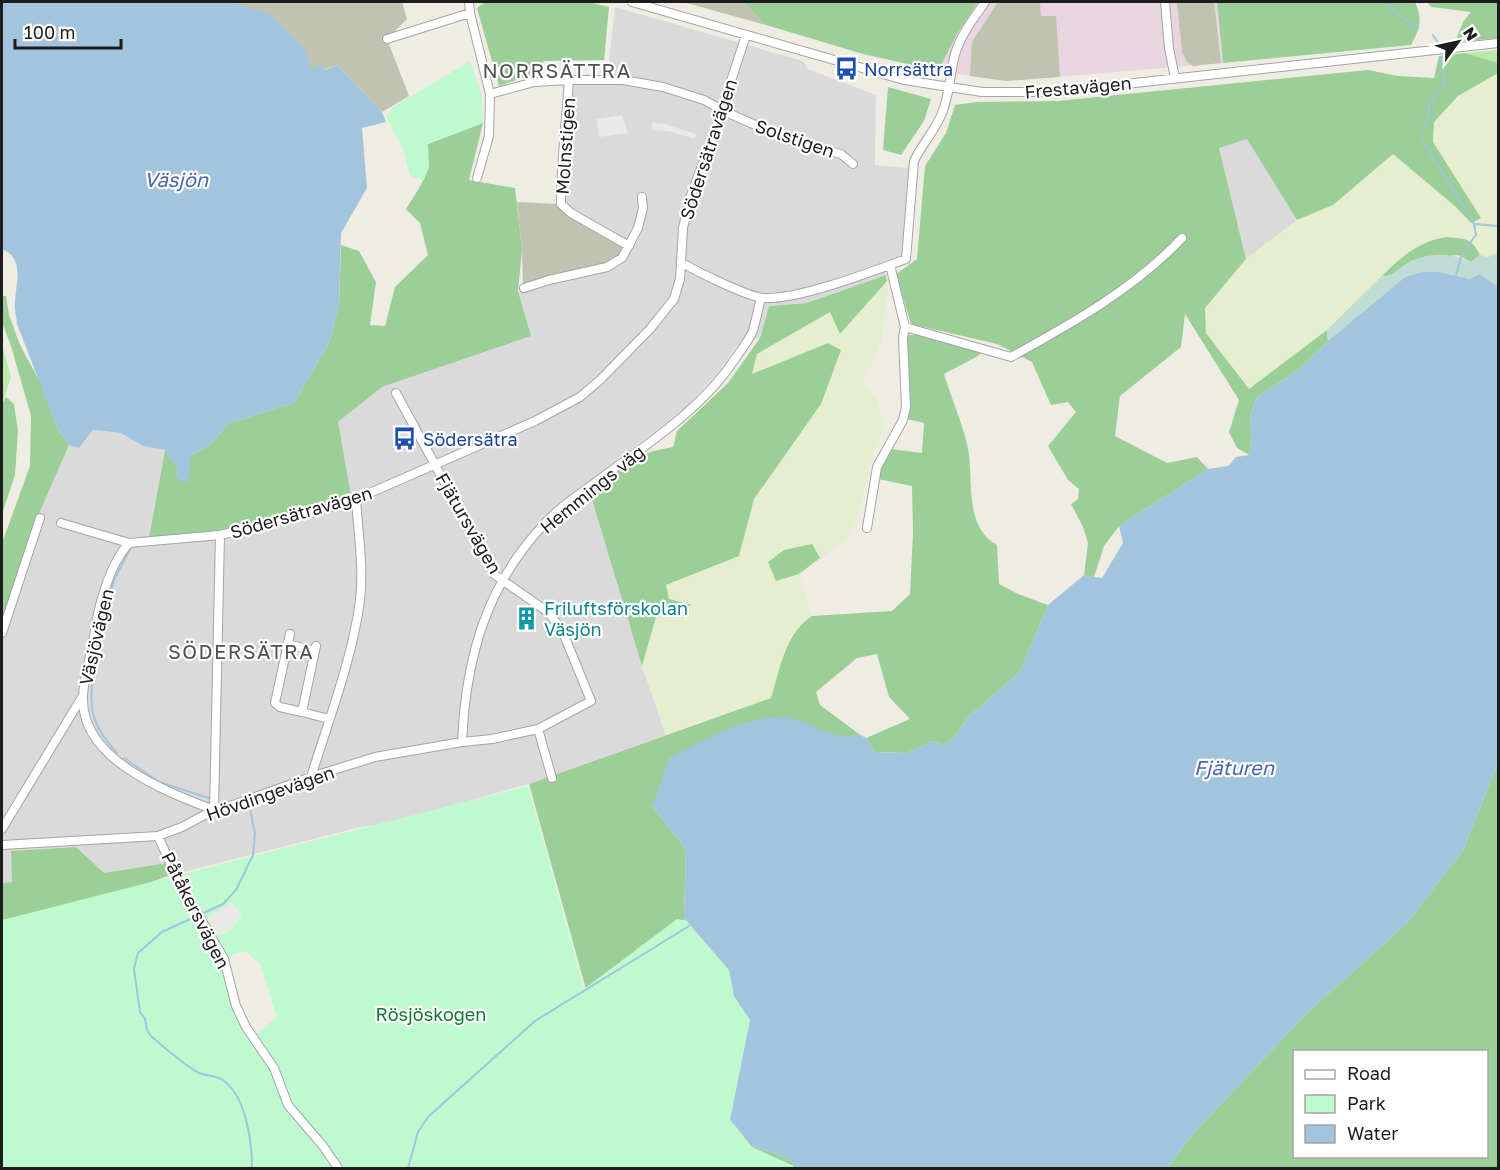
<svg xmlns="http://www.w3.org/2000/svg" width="1500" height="1170" font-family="'Golos Text',sans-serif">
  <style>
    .residential { fill: #dbdada }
    .industrial { fill: #e8d5e0 }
    .construction { fill: #bfc3af }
    .farmland { fill: #e5eece }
    .grass { fill: #bbe9a8 }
    .forest { fill: #9cce97; fill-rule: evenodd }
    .wetland { fill: #c0ddd5 }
    .park { fill: #bff9d0; fill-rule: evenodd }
    .parking { fill: #e9e9e9 }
    .water { fill: #a3c4dd }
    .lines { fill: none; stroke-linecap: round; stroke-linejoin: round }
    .stream { stroke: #a3c4dd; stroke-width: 2 }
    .minor-casing { stroke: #a4a4a4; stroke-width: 10 }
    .minor { stroke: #fff; stroke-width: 8 }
    .labels { text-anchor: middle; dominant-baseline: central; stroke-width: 4.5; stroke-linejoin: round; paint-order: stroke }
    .transit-label { font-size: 18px; fill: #164399; stroke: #fff; text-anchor: start }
    .street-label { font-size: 18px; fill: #1d1d1d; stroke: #fff }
    .culture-label { font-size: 18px; fill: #0d838f; stroke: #fff; text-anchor: start }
    .park-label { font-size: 18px; fill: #0b7c2b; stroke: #fff }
    .neighbourhood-label { font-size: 20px; letter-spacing: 1.5px; fill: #505050; stroke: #fff }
    .water-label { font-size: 20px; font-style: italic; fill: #4a67ad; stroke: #fff }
  </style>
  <rect width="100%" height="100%" fill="#efede3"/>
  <path class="residential" d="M615 7 803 61 808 69 876 95 875 165 908 168 905 252 900 258 883 263 886 275 807 303 769 306 760 338 736 346 719 372 684 409 592 479 590 493 642 666 666 735 529 784 396 821 357 828 171 875 167 863 104 874 76 847 12 851V882L2 883V626L31 532 69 445 79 448 93 430 121 433 143 446 165 450 149 538 351 495 338 422 382 387 531 336 518 291 524 288 607 265 573 219 558 204 569 80 607 79Z
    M1247 138 1297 220 1246 259 1219 148Z"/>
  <path class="industrial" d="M978 2H1217L1223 63 1006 81 938 71 958 32Z"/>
  <path class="construction" d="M228 2H402L407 19 387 39 409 96 382 112 337 65 324 70 311 69Z
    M683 2H743L766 25Z
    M998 2H1040L1041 16H1056L1060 77 1006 81 970 76 972 42Z
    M1177 2H1214L1221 63 1193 66 1187 62 1182 52Z
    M517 202 558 204 573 219 624 247 620 255 608 264 547 276 523 284 522 250Z"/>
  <path class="farmland" d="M1498 73V286L1488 257 1480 255 1474 243 1363 295 1327 330 1249 389 1206 333 1205 308 1246 259 1297 220 1333 205 1393 154 1456 207 1471 223 1480 218 1433 142 1434 122 1458 96Z
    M887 281 888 292 881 342 863 383 876 399 885 424 874 452 858 518 846 541 820 558 811 544 776 581 799 574 812 616 806 620 789 641 771 698 666 735 642 666 656 617 677 611 691 604 669 599 666 585 739 556 754 499 821 404 828 344 751 374 757 354 830 312 840 334Z"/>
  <path class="grass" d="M1498 50V63L1465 53Z
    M2 345 11 377 2 404Z"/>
  <path class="forest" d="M485 2H588L609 7 604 60 544 61 533 74 499 86 477 8Z
    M743 2H978L958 32 938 71 863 54 766 25Z
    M1217 2H1415C1423 19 1420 29 1411 45L1223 63Z
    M1427 2H1498V38L1455 42 1463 22 1471 12 1431 7Z
    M1465 53 1498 63V73L1458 96 1434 122 1433 142 1481 218 1471 223 1456 207 1393 154 1333 205 1297 220 1247 139 1219 148 1246 259 1205 308 1206 333 1249 389 1327 330 1328 341 1297 371 1257 397 1250 417 1252 436 1249 455 1237 448 1229 432 1239 400 1185 314 1181 347 1120 396 1115 436 1167 463 1197 457 1208 469 1119 526 1104 546 1094 577 1084 575 1088 543 1083 527 1071 504 1078 499 1079 489 1068 480 1048 446 1076 412 1068 402 1051 405 1032 362 997 344 911 324 896 274 917 259 925 166 946 133 955 105 977 102 1057 101 1368 70 1398 76 1434 78 1439 56Z
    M888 87 931 99 924 121 901 155 883 150Z
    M483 123 469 180 515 188 522 250 518 291 531 336 382 387 338 422 351 495 284 517 220 531 149 538 165 450 177 467 178 480 191 455 209 446 229 423 294 403 329 343 339 306 341 245 359 251 376 282 370 325 385 326 395 287 428 255 420 223 406 209C423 182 429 177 428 144Z
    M1446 237C1465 239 1471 237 1480 255L1471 262 1458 255 1411 261 1389 277 1382 276C1400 258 1419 241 1446 237Z
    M886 275 887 281 840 334 830 312 757 354 752 374 828 343 841 350 821 404 754 499 739 556 666 585 669 599 692 605 656 617 642 666 590 493 635 459 653 451 673 447 677 431 728 383 760 338 769 306 807 303Z
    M2 296H6L9 315 20 345 40 382 58 430 69 445 31 532 2 626V543L30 466 31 416 11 346 2 322Z
    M908 335H922L982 352 978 356 944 374C951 397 961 420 967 444 975 476 962 526 997 545L999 584 1018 594 1048 605 1020 672 969 716 953 739 944 745 933 741 907 753 874 752 866 738 910 719 889 697 877 654 857 658 816 692 820 705 859 734C837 743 806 725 785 717L652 806 686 849 684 918 689 926 753 1146 787 1158 798 1168H604L587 993 529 784 771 698C780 670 785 633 812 616L892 611 910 594 913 533 912 486 878 479 883 461 891 449 922 453 924 423 907 419Z
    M6 397 14 404 18 431 15 475 2 514V404Z
    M812 544 820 558 799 574 776 581 768 562 784 550Z
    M1498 763V1168H1167L1192 1135 1307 1013 1407 923 1463 850ZM1294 1052H1486V1156H1294Z
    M76 847 104 873 167 863 171 875 99 901 2 990V883L12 882 11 851Z"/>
  <path class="wetland" d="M1498 252V286L1479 274 1470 279 1439 272H1422L1405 277 1328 341 1327 330 1382 276C1394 277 1400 266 1411 261 1430 252 1452 253 1471 262L1480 255 1488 257Z"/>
  <path class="park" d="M470 61 482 94 483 123 428 144 429 167 424 180 410 176 403 148 386 117 393 107Z
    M528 786 584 989 677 919 717 926 756 990 738 1129 752 1147 794 1166 791 1168H2V920ZM245 951 260 964 277 1017 258 1033C238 1015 238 987 229 962L232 955Z"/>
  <path class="parking" d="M622 115 628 133 599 137 597 119Z
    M652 123 665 124 696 134 695 139 669 131 652 130Z
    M231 902 243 915 230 930 219 937 207 918Z"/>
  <path class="water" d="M2 2H228L269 13 305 49 311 69 320 65 325 70 337 65 382 112 386 122 362 128 367 188 341 233 339 306 329 343 294 403 229 423 209 446 191 455 188 483 178 480 177 467 165 450 143 446 121 433 93 430 79 448 69 445 58 430 17 324C17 319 15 314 15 310 13 289 28 260 2 249Z
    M1422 272H1439L1470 279 1479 274 1498 286V763L1463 850 1407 923 1307 1013 1192 1135 1167 1168H798L787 1158 753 1146 730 1120 750 1020 734 996 729 970 684 918 686 849 652 806 669 758C707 739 739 718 783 717 806 717 833 744 859 734L866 738 874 752 907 753 933 741 944 745 953 739 969 716 1020 672 1048 605 1084 575 1102 578 1123 543 1119 526 1208 469 1228 466 1236 457 1249 455 1252 436 1250 417 1257 397 1297 371 1328 341 1405 277Z"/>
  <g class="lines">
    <path class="stream" d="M1388 2 1394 12 1418 28
      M1433 35 1438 43
      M1423 128 1429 117V104L1445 84 1442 57
      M1422 140 1466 210
      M1470 216 1474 224 1498 226
      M1456 275 1462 253 1476 235 1474 224
      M105 610 114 580 130 549
      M94 669 104 618
      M93 678C88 712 94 728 117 753
      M124 758 159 782 209 798
      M249 804 255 834 253 855 236 890 223 904 162 932 138 953 134 969 140 1012 145 1019 147 1030 151 1036C164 1047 185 1066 199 1073 206 1076 215 1075 221 1079 246 1093 252 1143 252 1168
      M408 1168 418 1132 428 1117 535 1021 689 926"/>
    <defs>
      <path id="minor" d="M469 2 470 13 490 94 489 136 477 178
        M632 2 904 80 982 92H1053L1498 43
        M1165 2 1169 48 1175 78
        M387 39 470 13
        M569 80C566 122 561 163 561 204L571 213 629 246
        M490 94 534 82 569 80H623L663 87 704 100 728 113 794 142 841 154 853 164
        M682 263C698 272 746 296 763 298 798 300 871 272 906 259L914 161C922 144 935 131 942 113 950 94 950 73 955 54 961 34 974 18 985 2
        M890 265 905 327 1011 357C1071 324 1134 289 1182 238
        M524 288 549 280 607 267 622 258 638 228 643 208 642 197
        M61 523 129 543 220 535 319 511 356 499 535 421 580 397 600 380 650 329 674 299 680 279 683 228 690 198 712 139 746 35
        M867 528 877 467 903 420 906 407 903 338 905 327
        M129 543C109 565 98 607 94 636 91 656 83 678 83 699 82 760 167 792 214 810
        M2 633 40 518
        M290 634 275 703 280 707 302 712
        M287 644 315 651
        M316 646 302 712 329 719
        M538 729 552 778
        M462 742C466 657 486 585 546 522 559 508 576 496 592 485 642 447 703 410 737 356 742 349 748 341 752 333 756 322 758 309 761 298
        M311 777C328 722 353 657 360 600 364 567 358 532 356 499
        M214 810 220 535
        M2 829 82 697
        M158 836 177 878 224 959 236 1006 246 1027 274 1068 288 1105 323 1146 338 1168
        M2 845 158 836 182 827 214 810 230 806 311 777 375 757 462 742 492 739 538 729 591 701 562 630 548 612 495 575 396 393"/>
    </defs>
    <use href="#minor" class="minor-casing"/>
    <use href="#minor" class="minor"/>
  </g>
  <defs>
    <symbol id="bus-bare" viewBox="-9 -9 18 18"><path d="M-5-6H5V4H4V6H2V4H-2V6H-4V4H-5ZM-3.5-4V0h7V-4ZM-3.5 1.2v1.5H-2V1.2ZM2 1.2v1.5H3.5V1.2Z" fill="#1a4fb4" stroke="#fff" stroke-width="2.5" paint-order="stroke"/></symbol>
    <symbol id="building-bare" viewBox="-9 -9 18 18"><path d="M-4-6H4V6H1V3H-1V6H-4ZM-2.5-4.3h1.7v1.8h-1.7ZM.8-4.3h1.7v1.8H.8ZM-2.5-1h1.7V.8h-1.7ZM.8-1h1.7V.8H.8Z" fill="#0f9aa8" stroke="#fff" stroke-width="2.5" paint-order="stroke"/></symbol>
  </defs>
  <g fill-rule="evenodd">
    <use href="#bus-bare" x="830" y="52" width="33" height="33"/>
    <use href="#bus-bare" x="388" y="422" width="33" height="33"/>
    <use href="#building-bare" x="510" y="602" width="33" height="33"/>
  </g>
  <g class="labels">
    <g class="transit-label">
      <text x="864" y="69">Norrsättra</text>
      <text x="423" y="439">Södersätra</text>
    </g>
    <g class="street-label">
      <text transform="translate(1078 87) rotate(-5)">Frestavägen</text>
      <text transform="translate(795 138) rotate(19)">Solstigen</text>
      <text transform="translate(565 146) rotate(-86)">Molnstigen</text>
      <text transform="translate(708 149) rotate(-72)">Södersätravägen</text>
      <text transform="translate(592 489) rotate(-39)">Hemmings väg</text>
      <text transform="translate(301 512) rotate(-16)">Södersätravägen</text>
      <text transform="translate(469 523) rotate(60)">Fjätursvägen</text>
      <text transform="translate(96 637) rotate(-77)">Väsjövägen</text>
      <text transform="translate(270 793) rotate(-19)">Hövdingevägen</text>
      <text transform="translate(196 910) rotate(63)">Påtåkersvägen</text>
    </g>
    <g class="culture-label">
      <text x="544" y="608">Friluftsförskolan<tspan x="544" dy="21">Väsjön</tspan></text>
    </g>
    <g class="park-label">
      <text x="431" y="1014">Rösjöskogen</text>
    </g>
    <g class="neighbourhood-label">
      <text x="557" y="70">NORRSÄTTRA</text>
      <text x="241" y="651">SÖDERSÄTRA</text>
    </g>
    <g class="water-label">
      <text x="176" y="179">Väsjön</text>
      <text x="1234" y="767">Fjäturen</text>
    </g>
  </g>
  <rect width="1500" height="1170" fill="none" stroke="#1d1d1d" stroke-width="6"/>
  <rect x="1293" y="1050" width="195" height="108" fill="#ffffff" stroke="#a5a5a5" stroke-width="1.5"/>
  <rect x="1305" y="1070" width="30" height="9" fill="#ffffff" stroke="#a5a5a5" stroke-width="1.5"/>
  <text x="1347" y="1080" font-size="18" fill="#1d1d1d">Road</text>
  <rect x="1305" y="1095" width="30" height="18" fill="#bff9d0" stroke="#a5a5a5" stroke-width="1.5"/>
  <text x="1347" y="1110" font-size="18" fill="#1d1d1d">Park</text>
  <rect x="1305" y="1125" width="30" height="18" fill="#a3c4dd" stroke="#a5a5a5" stroke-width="1.5"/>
  <text x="1347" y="1140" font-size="18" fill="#1d1d1d">Water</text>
  <g transform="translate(1458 42) rotate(57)" stroke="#ffffff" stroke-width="4.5" paint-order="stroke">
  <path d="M0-4.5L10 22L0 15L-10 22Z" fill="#1d1d1d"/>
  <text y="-9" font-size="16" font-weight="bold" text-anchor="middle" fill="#1d1d1d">N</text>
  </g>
  <path d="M15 39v9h106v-9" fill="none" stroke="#1d1d1d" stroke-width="3"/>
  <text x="24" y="39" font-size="18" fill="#1d1d1d" stroke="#ffffff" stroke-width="4.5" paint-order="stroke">100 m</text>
</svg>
